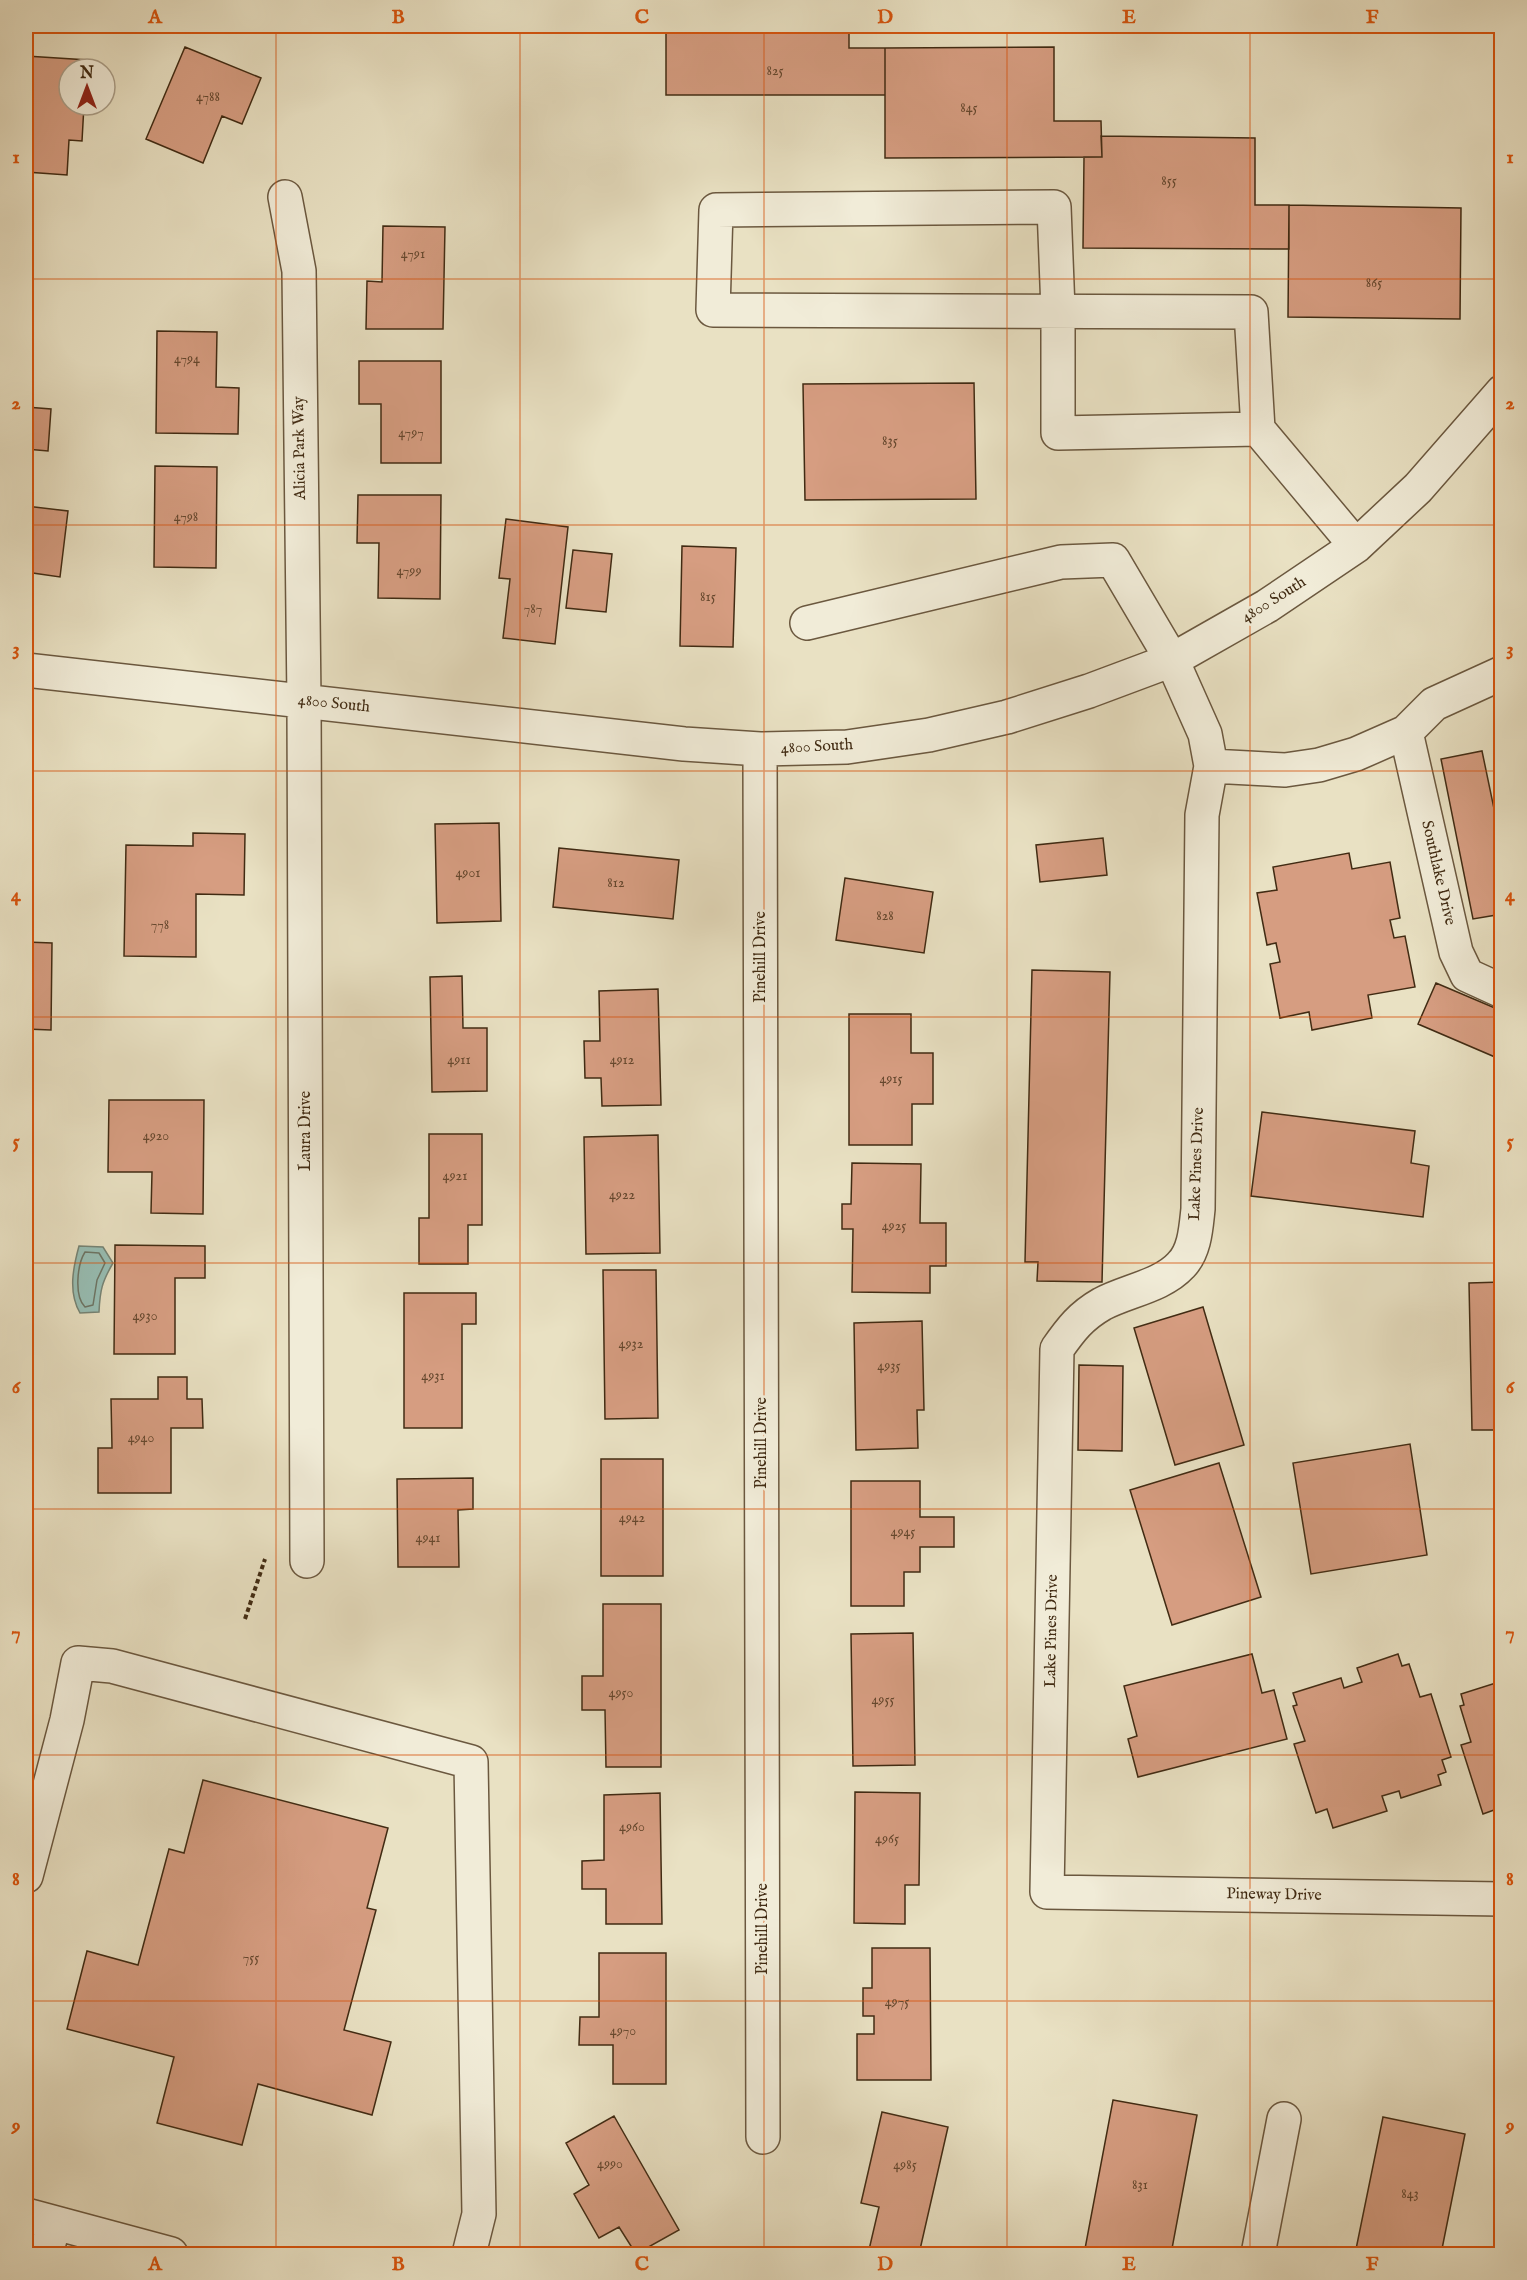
<svg xmlns="http://www.w3.org/2000/svg" width="1527" height="2280" font-family="'IM FELL English',serif">
  <style>
    .water { fill: #97beb4; stroke: #758374; stroke-width: 1.5 }
    .lines { fill: none; stroke-linecap: round; stroke-linejoin: round }
    .shore { stroke: #6c7464; stroke-width: 1.5 }
    .building { fill: #d69d81; stroke: #412b13; stroke-width: 1.5 }
    .minor-casing { stroke: #6b583f; stroke-width: 36 }
    .path { stroke: #412b13; stroke-width: 4; stroke-dasharray: 4.5 3; stroke-linecap: butt }
    .minor { stroke: #f1ecd8; stroke-width: 33 }
    .grid { fill: none; stroke: #d7540d; stroke-width: 1.5; stroke-opacity: 0.55 }
    .labels { text-anchor: middle; dominant-baseline: central; stroke-width: 5; stroke-linejoin: round; paint-order: stroke }
    .number-label { font-size: 14px; fill: #66482e }
    .street-label { font-size: 16px; fill: #412b13; stroke: #f1ecd8 }
    .neatline { fill: none; stroke: #d7540d; stroke-width: 2 }
    .grid-label { font-size: 20px; text-anchor: middle; font-weight: bold; fill: #d7540d }
  </style>
  <rect width="100%" height="100%" fill="#e9e1c3"/>
  <filter id="stains"><feTurbulence type="fractalNoise" baseFrequency=".00333" numOctaves="4"/><feColorMatrix values="0 0 0 0 .2 0 0 0 0 .09 0 0 0 0 .02 0 0 0 .5 -.17"/></filter>
  <radialGradient id="worn" r=".72"><stop offset=".6" stop-color="#630" stop-opacity="0"/><stop offset="1" stop-color="#630" stop-opacity=".3"/></radialGradient>
  <path class="water" d="M79 1246 103 1247 113 1263C102 1282 100 1290 99 1312L80 1313C68 1292 73 1268 79 1246Z"/>
  <g class="lines">
    <path class="shore" d="M85 1252 99 1253 105 1263 97 1280 93 1305 85 1307C74 1296 77 1265 85 1252Z"/>
  </g>
  <path class="building" d="M666 26H849V48H885V95H666Z
    M185 47 261 78 242 124 222 116 203 163 146 139Z
    M1054 47V121H1101L1102 157 885 158V48Z
    M26 56 88 60 87 69H69V105H84L82 141 69 140 67 175 26 172Z
    M1101 136 1255 138V205H1289V249L1083 248 1084 157H1102Z
    M1289 205 1461 208 1460 319 1288 317Z
    M383 226 445 227 443 329H366L367 281 382 282Z
    M157 331 217 332 216 387 239 388 238 434 156 433Z
    M359 361H441V463H381V404H359Z
    M974 383 976 499 805 500 803 384Z
    M26 407 51 409 48 451 26 449Z
    M155 466 217 467 216 568 154 567Z
    M358 495H441L440 599 378 598 379 543H357Z
    M26 506 68 511 60 577 26 572Z
    M506 519 568 527 555 644 503 638 510 579 499 578Z
    M682 546 736 548 733 647 680 646Z
    M573 550 612 554 606 612 566 608Z
    M1482 751 1502 847V914L1473 919 1441 759Z
    M499 823 501 921 437 923 435 824Z
    M193 833 245 834 244 895 196 894V957L124 956 126 845 193 846Z
    M1103 838 1107 875 1040 882 1036 845Z
    M559 848 679 860 673 919 553 907Z
    M1349 853 1352 869 1390 862 1400 918 1390 920 1394 938 1405 936 1415 987 1368 995 1372 1018 1312 1030 1309 1012 1280 1018 1270 964 1280 962 1276 943 1267 945 1257 893 1277 890 1273 867Z
    M845 878 933 892 924 953 836 940Z
    M26 942 52 943 51 1030 26 1029Z
    M1032 970 1110 972 1102 1282 1037 1281 1038 1262H1025Z
    M462 976 463 1028H487V1091L432 1092 430 977Z
    M1436 983 1502 1011V1060L1418 1024Z
    M658 989 661 1105 602 1106 601 1078H585L584 1041H600L599 991Z
    M849 1014H911V1053H933V1104H912V1145H849Z
    M109 1100H204L203 1214 151 1213 152 1172H108Z
    M1262 1112 1415 1131 1411 1163 1429 1166 1423 1217 1251 1196Z
    M429 1134H482V1225H468V1264H419V1218H429Z
    M658 1135 660 1253 586 1254 584 1137Z
    M852 1163 921 1164 920 1223H946V1266H930V1293L852 1292 853 1229H842V1204H851Z
    M115 1245 205 1246V1278H175V1354H114Z
    M603 1270H656L658 1418 605 1419Z
    M1502 1282V1430H1472L1469 1283Z
    M404 1293H476V1324H462V1428H404Z
    M1203 1307 1244 1445 1175 1465 1134 1328Z
    M922 1321 924 1410H917L918 1448 856 1450 854 1323Z
    M1079 1365 1123 1366 1122 1451 1078 1450Z
    M158 1377H187V1399H202L203 1428H171V1493H98V1448H112L111 1399H158Z
    M1410 1444 1427 1555 1311 1574 1293 1463Z
    M601 1459H663V1576H601Z
    M1219 1463 1261 1597 1172 1625 1130 1490Z
    M473 1478V1509L458 1510 459 1567H398L397 1479Z
    M851 1481H920V1517H954V1547H920V1572H904V1606H851Z
    M603 1604H661V1767H606L605 1710H582V1676H603Z
    M913 1633 915 1765 853 1766 851 1634Z
    M1252 1654 1262 1693 1274 1690 1287 1739 1138 1777 1128 1739 1137 1736 1124 1686Z
    M1398 1654 1402 1666 1409 1664 1420 1697 1431 1694 1451 1757 1442 1760 1446 1772 1438 1775 1441 1785 1401 1798 1399 1791 1382 1796 1387 1811 1333 1828 1327 1809 1316 1813 1294 1744 1305 1741 1293 1706 1297 1705 1293 1693 1341 1678 1344 1688 1362 1682 1357 1668Z
    M1502 1681V1828H1500L1494 1810 1483 1814 1461 1745 1471 1742 1460 1706 1464 1705 1461 1694Z
    M203 1780 388 1828 367 1908 376 1910 344 2030 391 2042 372 2115 258 2084 242 2145 157 2123 174 2057 67 2029 87 1951 138 1965 169 1849 184 1853Z
    M855 1792 920 1793 919 1885H905V1924L854 1923Z
    M660 1793 662 1924H606V1889H582V1861L604 1860V1795Z
    M872 1948H930L931 2080H857V2034H874V2016H863V1988H872Z
    M599 1953H666V2084H613V2045H579L580 2017H599Z
    M1113 2100 1197 2115 1171 2254H1084Z
    M882 2112 948 2127 919 2254H868L879 2207 861 2203Z
    M614 2116 679 2230 636 2254 619 2227 599 2238 574 2194 589 2185 566 2143Z
    M1383 2117 1465 2134 1441 2254H1355Z"/>
  <g class="lines">
    <defs>
      <path id="minor" d="M285 197 299 271 304 701 307 1561
        M1058 310V433L1258 429 1251 312 713 310 716 210 1054 207 1058 310
        M1258 429 1356 546
        M807 623 1061 562 1113 560 1172 660 1205 734 1211 766 1202 815 1198 1209C1196 1227 1195 1251 1181 1265 1162 1286 1126 1291 1102 1304 1081 1316 1071 1329 1057 1349L1047 1892 1502 1899
        M26 670 684 744 760 749 847 747 929 735 1007 717 1089 691 1172 660 1267 606 1356 546 1418 488 1502 392
        M1406 732 1456 952 1467 975 1502 991
        M760 749 763 2137
        M1211 766 1285 770 1319 765 1356 754 1406 732 1434 704 1502 673
        M26 1876 67 1720 78 1663 112 1666 471 1762 479 2214 469 2254
        M26 2215 171 2254
        M46 2254 54 2224
        M1258 2254 1284 2119"/>
    </defs>
    <use href="#minor" class="minor-casing"/>
    <path class="path" d="M245 1619 265 1559"/>
    <use href="#minor" class="minor"/>
  </g>
  <path class="grid" d="M276 26V2254M520 26V2254M764 26V2254M1007 26V2254M1250 26V2254M26 279H1502M26 525H1502M26 771H1502M26 1017H1502M26 1263H1502M26 1509H1502M26 1755H1502M26 2001H1502"/>
  <g class="labels">
    <g class="number-label">
      <text x="775" y="71">825</text>
      <text x="208" y="97">4788</text>
      <text x="969" y="108">845</text>
      <text x="1169" y="181">855</text>
      <text x="413" y="254">4791</text>
      <text x="1374" y="283">865</text>
      <text x="187" y="359">4794</text>
      <text x="411" y="433">4797</text>
      <text x="890" y="441">835</text>
      <text x="186" y="517">4798</text>
      <text x="409" y="571">4799</text>
      <text x="708" y="597">815</text>
      <text x="533" y="609">787</text>
      <text x="468" y="873">4901</text>
      <text x="616" y="883">812</text>
      <text x="885" y="916">828</text>
      <text x="160" y="925">778</text>
      <text x="459" y="1060">4911</text>
      <text x="622" y="1060">4912</text>
      <text x="891" y="1079">4915</text>
      <text x="156" y="1136">4920</text>
      <text x="455" y="1176">4921</text>
      <text x="622" y="1195">4922</text>
      <text x="894" y="1226">4925</text>
      <text x="145" y="1316">4930</text>
      <text x="631" y="1344">4932</text>
      <text x="889" y="1366">4935</text>
      <text x="433" y="1376">4931</text>
      <text x="141" y="1438">4940</text>
      <text x="632" y="1518">4942</text>
      <text x="903" y="1532">4945</text>
      <text x="428" y="1538">4941</text>
      <text x="621" y="1693">4950</text>
      <text x="883" y="1700">4955</text>
      <text x="632" y="1827">4960</text>
      <text x="887" y="1839">4965</text>
      <text x="251" y="1958">755</text>
      <text x="897" y="2002">4975</text>
      <text x="623" y="2031">4970</text>
      <text x="610" y="2164">4990</text>
      <text x="905" y="2165">4985</text>
      <text x="1140" y="2185">831</text>
      <text x="1410" y="2194">843</text>
    </g>
    <g class="street-label">
      <text transform="translate(300 448) rotate(-91)">Alicia Park Way</text>
      <text transform="translate(1274 600) rotate(-32)">4800 South</text>
      <text transform="translate(334 704) rotate(6)">4800 South</text>
      <text transform="translate(817 747) rotate(-3)">4800 South</text>
      <text transform="translate(1438 873) rotate(77)">Southlake Drive</text>
      <text transform="translate(761 957) rotate(-90)">Pinehill Drive</text>
      <text transform="translate(306 1131) rotate(-90)">Laura Drive</text>
      <text transform="translate(1197 1164) rotate(-88)">Lake Pines Drive</text>
      <text transform="translate(762 1443) rotate(-90)">Pinehill Drive</text>
      <text transform="translate(1052 1631) rotate(-89)">Lake Pines Drive</text>
      <text transform="translate(1274 1895) rotate(1)">Pineway Drive</text>
      <text transform="translate(763 1929) rotate(-90)">Pinehill Drive</text>
    </g>
  </g>
  <rect width="1527" height="2280" fill="none" stroke="#e9e1c3" stroke-width="66"/>
  <g transform="translate(87 87)"><circle r="28" fill="#f1ecd8" stroke="#ab9f89" stroke-width="1.5"/>
  <path d="M0-4.5L10 22L0 15L-10 22Z" fill="#8f2418"/>
  <text y="-9" font-size="16" font-weight="bold" text-anchor="middle" fill="#412b13">N</text>
  </g>
  <rect x="33" y="33" width="1461" height="2214" class="neatline"/>
  <g class="grid-label">
    <text x="155" y="23">A</text>
    <text x="398" y="23">B</text>
    <text x="642" y="23">C</text>
    <text x="885" y="23">D</text>
    <text x="1129" y="23">E</text>
    <text x="1372" y="23">F</text>
    <text x="16" y="163">1</text>
    <text x="1510" y="163">1</text>
    <text x="16" y="409">2</text>
    <text x="1510" y="409">2</text>
    <text x="16" y="655">3</text>
    <text x="1510" y="655">3</text>
    <text x="16" y="901">4</text>
    <text x="1510" y="901">4</text>
    <text x="16" y="1147">5</text>
    <text x="1510" y="1147">5</text>
    <text x="16" y="1393">6</text>
    <text x="1510" y="1393">6</text>
    <text x="16" y="1639">7</text>
    <text x="1510" y="1639">7</text>
    <text x="16" y="1885">8</text>
    <text x="1510" y="1885">8</text>
    <text x="16" y="2131">9</text>
    <text x="1510" y="2131">9</text>
    <text x="155" y="2270">A</text>
    <text x="398" y="2270">B</text>
    <text x="642" y="2270">C</text>
    <text x="885" y="2270">D</text>
    <text x="1129" y="2270">E</text>
    <text x="1372" y="2270">F</text>
  </g>
  <rect width="100%" height="100%" filter="url(#stains)"/>
  <rect width="100%" height="100%" fill="url(#worn)"/>
</svg>
